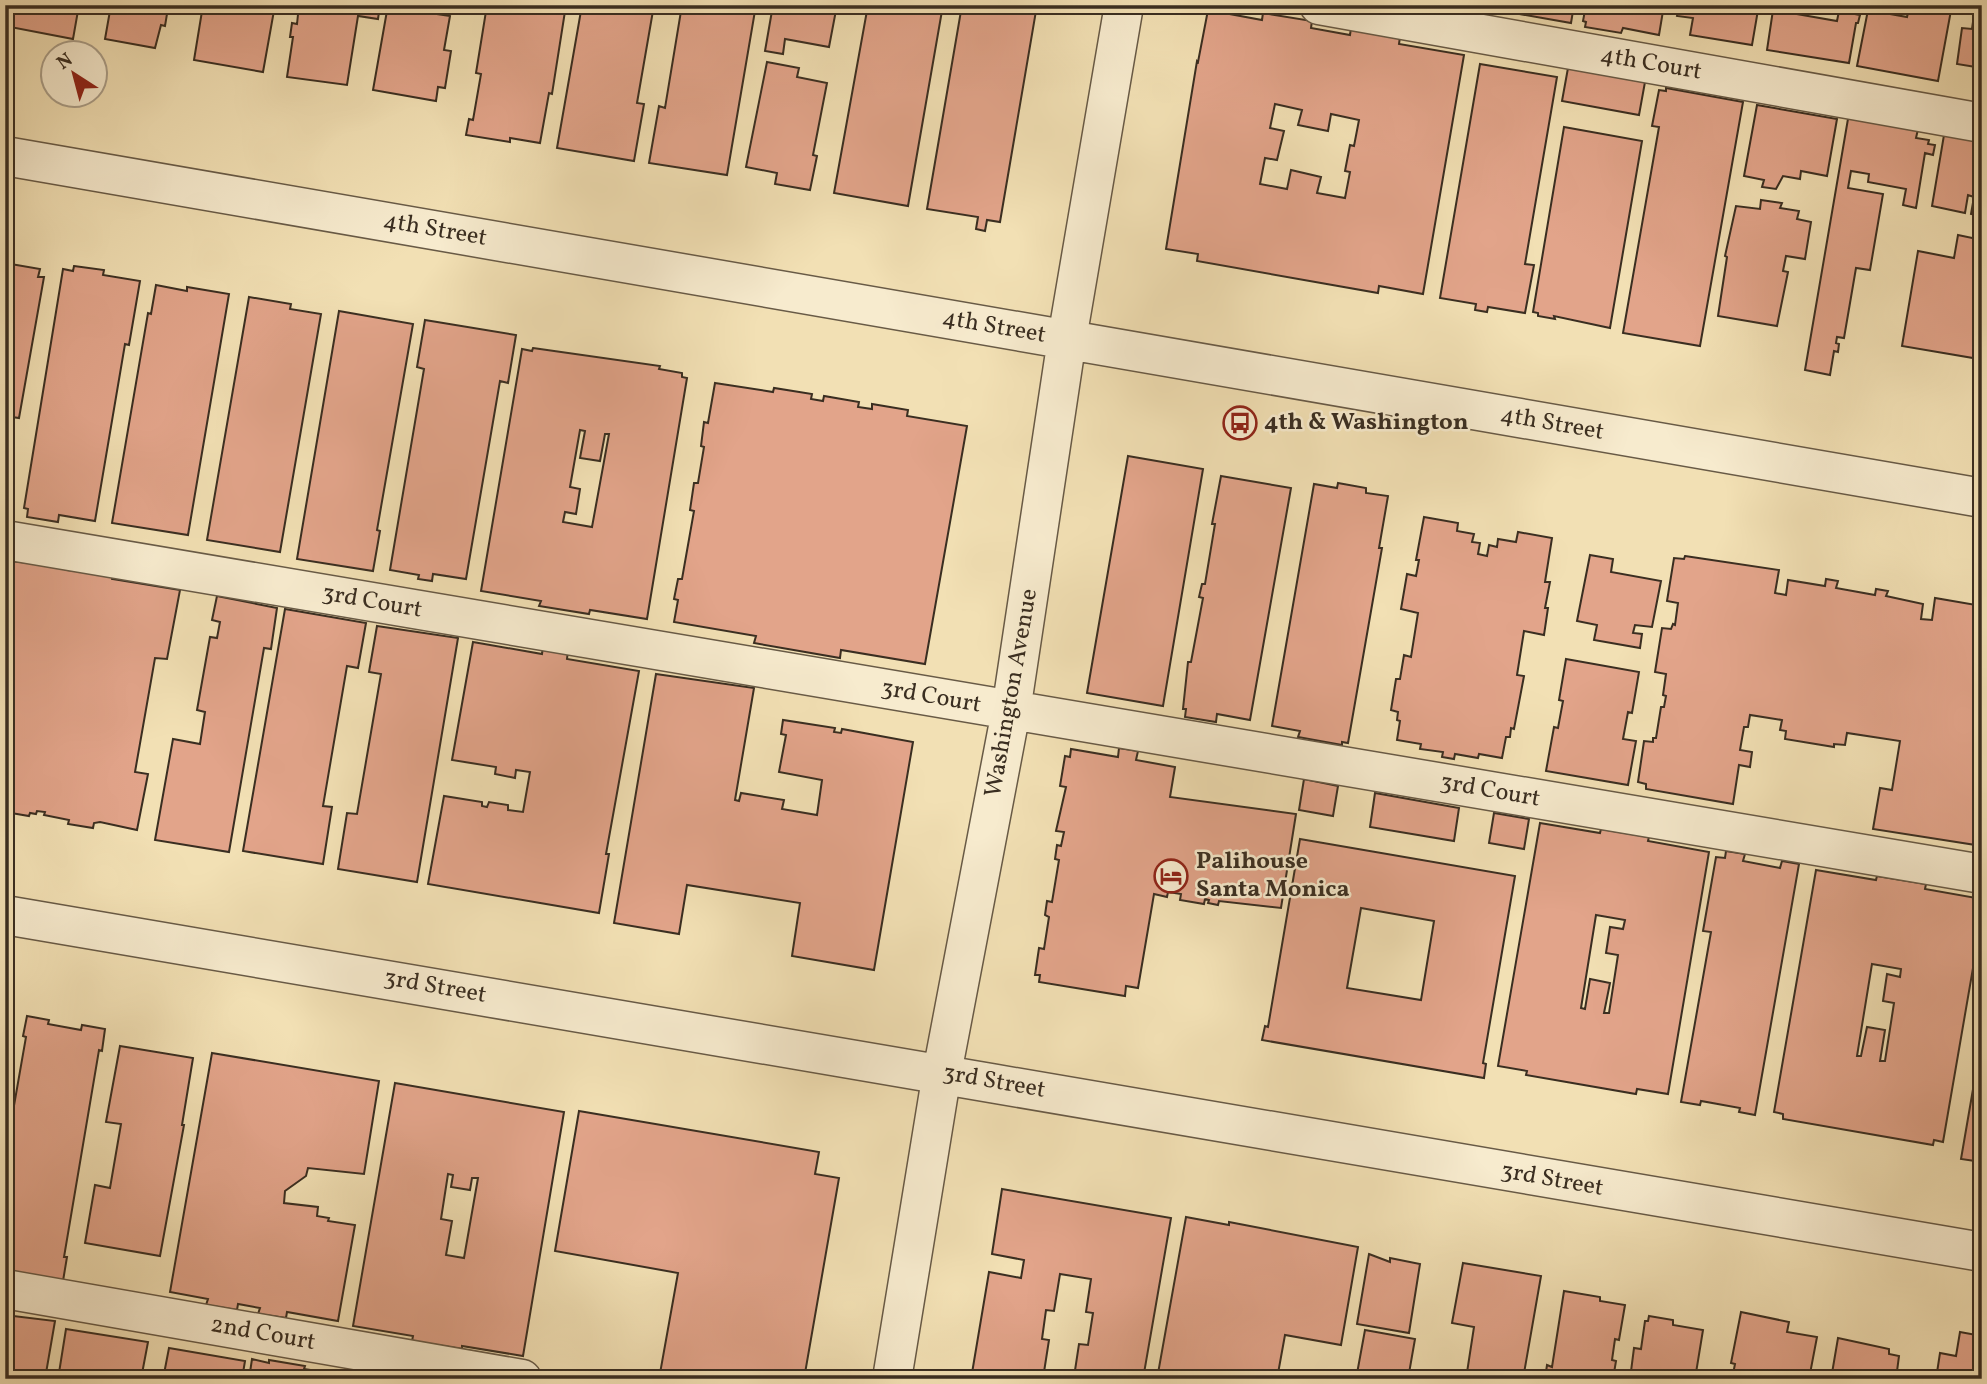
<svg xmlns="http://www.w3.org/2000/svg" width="1987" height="1384" font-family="Vollkorn,serif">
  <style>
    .building { fill: #e2a48a; stroke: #3a2e21; stroke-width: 2; fill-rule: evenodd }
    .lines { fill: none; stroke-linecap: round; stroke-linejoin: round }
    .minor-casing { stroke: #685a46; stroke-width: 41 }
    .minor { stroke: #f7ebce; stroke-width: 38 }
    .labels { text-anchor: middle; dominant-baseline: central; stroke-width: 5; stroke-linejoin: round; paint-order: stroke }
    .street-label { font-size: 24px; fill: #3a2e21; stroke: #f7ebce }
    .poi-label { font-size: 24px; font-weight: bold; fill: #3a2e21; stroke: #f7ebce; text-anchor: start }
  </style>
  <rect width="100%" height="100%" fill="#f2e0b4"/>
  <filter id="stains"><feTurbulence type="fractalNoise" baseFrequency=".00286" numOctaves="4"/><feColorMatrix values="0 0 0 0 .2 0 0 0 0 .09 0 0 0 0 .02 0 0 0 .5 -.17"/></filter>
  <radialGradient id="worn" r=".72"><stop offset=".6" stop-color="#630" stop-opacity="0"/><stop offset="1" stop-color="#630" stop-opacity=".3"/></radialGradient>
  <path class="building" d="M6 5H79L73 39 5 26Z
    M111 5H165L163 13 167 14 165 26 161 25 155 48 105 39Z
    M203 5H275L263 72 194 60Z
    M299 5H380L378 19 358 16 347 85 287 77 293 37H290L292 23 297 24Z
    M388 5 406 8V5H437L436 14 450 16 444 50 451 51 445 88 438 87 436 101 373 90Z
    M487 5H566L552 94 549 93 540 143 510 138V142L466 135 469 119 473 120 481 74 476 73Z
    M582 5H654L637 103 644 104 634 161 557 148Z
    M682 5H756L727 175 649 163 659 106 665 108Z
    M773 5H837L829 47 785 39 783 54 765 51Z
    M868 5H943L908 206 834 193Z
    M962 5H1037L1000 222 987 220 985 231 976 229 978 217 927 209Z
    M1509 5H1574L1571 23 1508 12Z
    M1586 5H1664L1659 35 1623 28 1621 33 1585 27 1586 22 1583 21Z
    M1679 5H1754L1753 9 1758 10 1752 45 1690 35 1693 18 1677 16Z
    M1910 5H1952L1938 81 1857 66 1868 10 1907 17Z
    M1967 5H1982V68L1957 64 1962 28 1972 29 1975 8Z
    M1208 10 1262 20 1263 13 1312 21 1311 28 1350 35 1351 28 1400 37 1399 44 1464 55 1423 294 1379 286 1378 293 1197 261 1198 254 1166 249 1197 61 1198 62ZM1275 104 1302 110 1298 125 1328 131 1331 114 1359 120 1354 146 1350 145 1345 171 1350 172 1345 198 1317 193 1321 177 1291 170 1287 189 1260 184 1265 158 1277 160 1284 131 1270 128Z
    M1773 10 1837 21 1839 11 1860 15 1858 23H1856L1849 63 1767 50Z
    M767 62 799 68 797 77 827 83 813 155 817 156 810 190 775 184 777 173 746 167Z
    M1480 64 1557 77 1525 264 1534 265 1525 313 1488 307 1487 312 1475 310 1476 304 1440 298Z
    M1568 68 1645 82 1639 115 1562 101Z
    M1666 88 1743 102 1700 346 1623 333 1659 127 1652 126 1659 90 1666 91Z
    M1757 105 1837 119 1827 176 1801 171 1800 179 1783 176 1776 189 1762 187 1764 180 1744 176Z
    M1849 113 1919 125 1916 138 1929 140 1928 144 1935 145 1933 155 1925 153 1916 208 1903 205 1906 189 1868 182 1869 174 1851 171 1848 188 1883 194 1870 270 1856 268 1844 338 1837 337 1836 343 1839 344 1838 352 1834 351 1830 375 1805 370Z
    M1564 127 1642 141 1610 328 1554 316 1555 319 1538 316V313L1533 312Z
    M1944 135 1982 142V216L1971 214 1974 197 1968 195 1965 213 1932 206Z
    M1761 200 1782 203 1780 208 1799 211 1797 219 1811 222 1805 259 1786 256 1783 271 1788 272 1777 326 1718 316 1727 257 1725 256 1736 206 1760 209Z
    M1958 235 1982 240 1980 331H1982V343L1979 359 1902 346 1918 251 1954 258Z
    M5 263 40 269 38 277H44L19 418 5 416Z
    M74 266 104 270 103 275 140 281 129 345 125 344 95 521 59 515 58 522 27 517 28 509 24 508 63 269 73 271Z
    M156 285 187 291V287L229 294 188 535 112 523 148 313 151 314Z
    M249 297 291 304 290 309 321 314 280 552 207 540Z
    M339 311 413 324 377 530 380 531 373 571 297 559Z
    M425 320 516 335 508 383 500 381 466 579 433 574 432 581 418 579 419 575 390 570 424 369 417 367Z
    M533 348 660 366 659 369 682 373V377L687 378 647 619 590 610 589 614 539 606 541 601 481 591 522 349 532 351ZM580 430 585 431 580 458 600 461 605 434H609L592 527 563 522 565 512 576 514 580 489 570 487Z
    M715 383 773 392 774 388 812 394 811 399 823 401 824 396 859 402 858 407 872 409V404L908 410 907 416 967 426 925 664 841 650 840 658 754 643 756 636 674 622 678 600 674 599 678 579H682L694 511 690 510 694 483H698L704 447 701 446 704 422 708 423Z
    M1128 456 1203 469 1163 706 1087 693Z
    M1221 476 1291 488 1250 720 1217 714 1216 722 1185 717 1186 709H1183L1188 662H1191L1203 598 1199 597 1202 584H1205L1215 524H1212Z
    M1338 483 1366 488V493L1388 496 1379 548H1382L1348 743 1342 742V745L1298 737 1300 731 1272 726 1314 484 1337 488Z
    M1424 517 1458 523 1457 531 1474 534 1472 542 1480 543 1478 554 1487 556 1489 545 1497 547 1498 539 1516 542 1518 532 1552 538 1545 582H1550L1545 608H1548L1544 635 1524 631 1517 675 1524 676 1514 729 1511 728 1510 737H1506L1502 758 1479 754 1478 758 1455 754 1454 759 1442 757 1443 752 1420 749 1421 744 1397 740 1400 721 1397 720 1398 712 1391 710 1396 679H1400L1404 655 1411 657 1418 613 1401 609 1407 574 1416 576 1419 560H1416Z
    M1590 555 1613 559 1611 572 1661 581 1652 627 1635 625 1633 633 1642 634 1640 648 1594 640 1597 625 1577 621Z
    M1685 556 1779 570 1775 593 1786 595 1788 580 1825 586 1826 579 1838 581 1836 588 1875 595 1876 589 1888 591 1886 596 1923 604 1921 619 1932 620 1935 598 1982 606V846L1873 829 1880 788 1892 790 1900 741 1847 733 1845 745 1834 744V747L1785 739 1786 731 1780 730 1782 720 1750 715 1748 727H1744L1740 750 1752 752 1750 767 1739 765 1733 804 1646 789V784L1638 782 1644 741 1653 742V738H1656L1661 707H1664L1666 696 1663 695 1666 674 1655 672 1662 628 1671 629 1673 624 1675 625 1678 603 1667 601 1674 558 1684 559Z
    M11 561 67 567 66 570 112 575V579L180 590 167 659 155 658 135 772 148 774 137 830 100 822 94 823 93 828 68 824 69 820 44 815 45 812 37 811 36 814 30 813 29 816 5 812V673L12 634 5 633V593Z
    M217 596 277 608 271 649 264 648 229 852 155 840 173 739 200 744 205 712 197 710 210 637 217 638 220 622 212 620Z
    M285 609 366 623 358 668 347 666 323 806 332 807 323 864 243 851Z
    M377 626 458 638 417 882 338 869 347 813 357 814 381 674 369 672Z
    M473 642 542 654 543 647 568 651 567 659 639 671 606 854H609L599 913 428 884 444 796 482 802V806L487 807 489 802 508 805V810L523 812 530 772 516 770 515 778 495 774 496 767 452 760Z
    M1566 659 1639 672 1632 713 1628 712 1623 739 1636 741 1628 785 1546 771 1554 727 1558 728 1563 701 1559 700Z
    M656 674 754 688 735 800 739 801 741 793 784 800 782 809 817 815 822 780 779 772 786 735 781 734 783 720 835 728 834 732 841 733 842 729 913 742 874 970 792 956 800 903 687 885 679 934 614 923Z
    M1119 748 1138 751 1136 760 1175 767 1170 797 1296 814 1281 908 1219 901 1218 905 1208 903 1209 900 1205 899 1204 904 1180 900 1181 894 1168 892 1167 897 1154 894 1138 988 1126 986 1125 996 1039 982 1040 975H1035L1039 948 1044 949 1049 917 1045 915 1047 901 1052 902 1059 860 1055 859 1057 845 1061 846 1064 832 1056 831 1066 787 1060 786 1065 756 1070 757 1071 749 1118 757Z
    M1304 779 1338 786 1333 816 1299 810Z
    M1375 793 1459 808 1454 841 1370 827Z
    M1494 813 1529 819 1524 849 1489 843Z
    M1540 823 1600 833 1601 829 1649 837 1648 841 1709 852 1668 1094 1637 1089 1636 1094 1526 1075 1527 1071 1498 1066ZM1596 915 1625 920 1623 929 1610 927 1606 953 1618 955 1609 1013H1604L1610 983 1590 979 1585 1009 1581 1008Z
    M1300 839 1515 876 1483 1063 1486 1064 1484 1078 1262 1040 1265 1026 1268 1027ZM1361 908 1434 921 1421 1000 1347 988Z
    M1726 851 1745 854 1743 861 1780 868 1782 861 1799 864 1755 1115 1739 1112 1740 1108 1701 1101 1700 1105 1681 1102 1711 932 1703 931 1716 857 1725 858Z
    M1816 870 1876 880 1877 876 1926 884 1925 889 1982 899V916L1943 1142 1934 1140 1933 1145 1783 1119V1114L1774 1112ZM1872 964 1901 969 1900 977 1887 974 1883 1001 1894 1003 1885 1061H1880L1885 1030 1867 1027 1861 1056H1857Z
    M5 1012 12 1013 9 1030 5 1029Z
    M27 1016 49 1020 48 1024 81 1030 82 1025 105 1029 102 1051 99 1050 64 1257H67L63 1281 5 1271V1157L26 1037 23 1036Z
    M1982 1037V1162L1961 1159Z
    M120 1046 193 1058 182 1125H184L160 1256 85 1243 95 1185 110 1188 121 1124 106 1122Z
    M212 1053 379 1081 364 1174 308 1168 306 1176 285 1191 284 1203 318 1207 317 1216 329 1218 328 1221 355 1225 338 1321 287 1312 286 1318 258 1314 260 1308 238 1304 237 1310 206 1305 208 1299 170 1292Z
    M395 1083 564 1112 523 1356 462 1346V1349L412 1341 413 1336 353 1326ZM448 1174 453 1175 451 1187 470 1190 472 1178H478L464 1258 446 1255 452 1221 441 1219Z
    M579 1111 819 1152 815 1174 839 1178 804 1379H659L678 1273 555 1251Z
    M1002 1189 1171 1218 1143 1379H971L989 1272 1021 1278 1024 1260 992 1254ZM1060 1274 1091 1279 1086 1312 1093 1313 1088 1345 1079 1344 1074 1377 1044 1372 1049 1340 1042 1339 1046 1310 1054 1311Z
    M1186 1217 1229 1225V1222L1358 1247 1341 1345 1285 1335 1277 1379H1157Z
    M1369 1254 1390 1262V1258L1420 1264 1409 1333 1357 1324Z
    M1463 1263 1541 1276 1523 1379H1466L1474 1327 1452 1323Z
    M1564 1291 1600 1297V1301L1625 1305 1619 1340 1615 1339 1612 1360 1616 1361 1613 1379H1545L1547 1365 1552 1367Z
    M1741 1312 1789 1322 1787 1332 1817 1337 1809 1379H1732L1735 1364 1731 1363Z
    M5 1315 55 1321 45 1379H5Z
    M1649 1316 1673 1320V1325L1703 1330 1695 1379H1630L1634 1348 1641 1349 1645 1321H1648Z
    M66 1329 148 1342 141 1379H58Z
    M1365 1330 1415 1339 1408 1379H1356Z
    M1960 1332 1982 1336V1379H1936L1940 1353 1956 1356Z
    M1838 1338 1889 1349V1354L1899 1356 1896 1379H1831Z
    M169 1348 245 1361 242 1379H163Z
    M252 1359 269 1363V1360L305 1366 304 1369 331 1373 330 1379H249Z"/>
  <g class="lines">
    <defs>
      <path id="minor" d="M1319 5 1982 123
        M5 156 1982 498
        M5 540 1982 874
        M5 915C664 1026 1323 1141 1982 1252
        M5 1289 522 1379
        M892 1379 942 1073 1011 711 1067 339 1124 5"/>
    </defs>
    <use href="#minor" class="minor-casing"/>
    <use href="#minor" class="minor"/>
  </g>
  <defs>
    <symbol id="bus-ring" viewBox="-11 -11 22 22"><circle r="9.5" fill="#f7ebce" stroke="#8f2418" stroke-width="1.5"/><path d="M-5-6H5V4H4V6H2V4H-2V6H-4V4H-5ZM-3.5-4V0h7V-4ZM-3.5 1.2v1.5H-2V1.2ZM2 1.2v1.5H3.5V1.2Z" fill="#8f2418"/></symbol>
    <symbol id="hotel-ring" viewBox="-11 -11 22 22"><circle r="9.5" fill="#f7ebce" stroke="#8f2418" stroke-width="1.5"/><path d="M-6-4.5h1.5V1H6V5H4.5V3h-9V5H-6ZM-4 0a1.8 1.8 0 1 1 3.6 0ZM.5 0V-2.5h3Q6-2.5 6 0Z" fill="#8f2418"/></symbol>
  </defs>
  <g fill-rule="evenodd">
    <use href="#bus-ring" x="1221" y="404" width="38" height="38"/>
    <use href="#hotel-ring" x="1152" y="857" width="38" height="38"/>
  </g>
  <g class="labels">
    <g class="street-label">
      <text transform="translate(1651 64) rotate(10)">4th Court</text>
      <text transform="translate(435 230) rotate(10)">4th Street</text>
      <text transform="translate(994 327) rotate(10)">4th Street</text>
      <text transform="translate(1552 424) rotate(10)">4th Street</text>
      <text transform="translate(372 602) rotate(10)">3rd Court</text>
      <text transform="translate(1012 693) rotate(-80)">Washington Avenue</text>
      <text transform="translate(931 697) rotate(10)">3rd Court</text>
      <text transform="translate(1490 791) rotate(10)">3rd Court</text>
      <text transform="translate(435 987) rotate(10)">3rd Street</text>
      <text transform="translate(994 1082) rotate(10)">3rd Street</text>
      <text transform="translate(1552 1180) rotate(10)">3rd Street</text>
      <text transform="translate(263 1334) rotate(10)">2nd Court</text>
    </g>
    <g class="poi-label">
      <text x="1264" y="423">4th &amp; Washington</text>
      <text x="1196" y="862">Palihouse<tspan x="1196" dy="28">Santa Monica</tspan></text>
    </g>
  </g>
  <rect width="1987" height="1384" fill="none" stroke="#f2e0b4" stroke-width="28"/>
  <rect x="7" y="7" width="1973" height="1370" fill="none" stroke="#3a2e21" stroke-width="3.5"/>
  <rect x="14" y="14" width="1959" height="1356" fill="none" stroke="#3a2e21" stroke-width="2"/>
  <g transform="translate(74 74) rotate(324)"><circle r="33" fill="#f7ebce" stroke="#ab9f89" stroke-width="2"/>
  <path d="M0-5L12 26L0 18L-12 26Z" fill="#8f2418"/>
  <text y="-10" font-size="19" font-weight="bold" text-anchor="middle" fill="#3a2e21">N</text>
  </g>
  <rect width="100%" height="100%" filter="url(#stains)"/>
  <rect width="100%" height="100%" fill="url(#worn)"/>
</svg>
